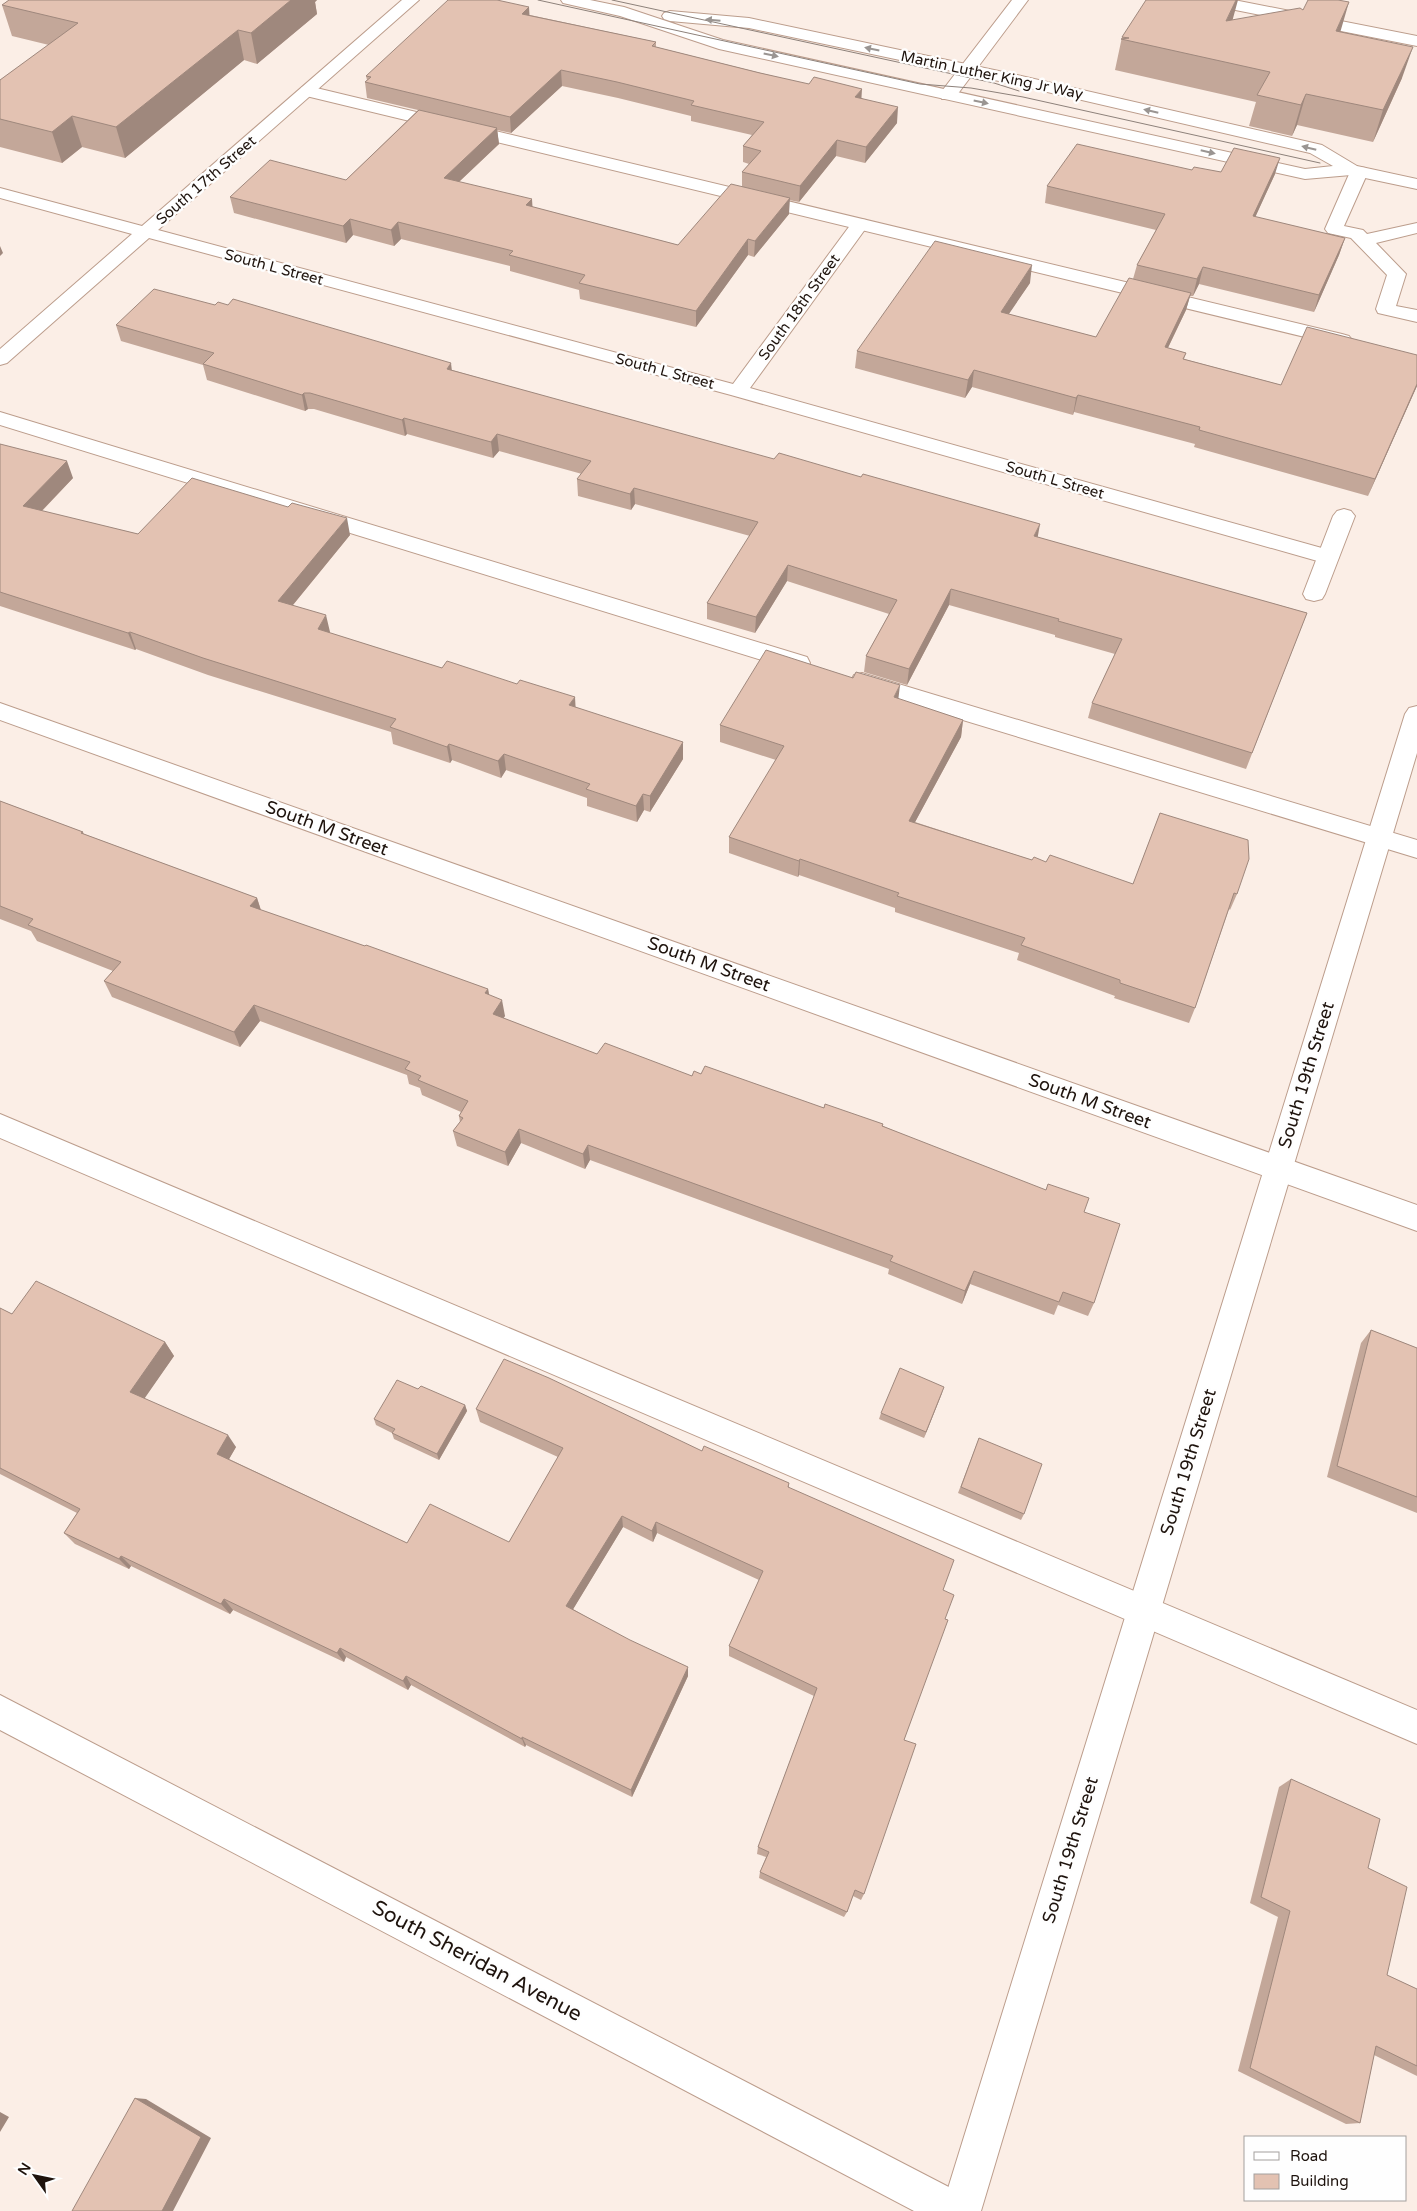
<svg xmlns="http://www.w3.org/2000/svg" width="1417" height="2211" font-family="'Varela Round',sans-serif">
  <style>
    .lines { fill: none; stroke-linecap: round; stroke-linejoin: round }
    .service-casing { stroke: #bc9d8c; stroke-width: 2 }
    .minor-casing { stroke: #bc9d8c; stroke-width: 2 }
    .secondary-casing { stroke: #bc9d8c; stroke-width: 2 }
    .service { fill: #fff; fill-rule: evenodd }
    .minor { fill: #fff; fill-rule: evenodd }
    .secondary { fill: #fff; fill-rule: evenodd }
    .tram { stroke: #8d817a; stroke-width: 1 }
    .wall { fill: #c3a799; fill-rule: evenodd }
    .shaded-wall { fill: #9f887d }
    .building { fill: #e3c2b2; stroke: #9f887d }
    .oneway { fill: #9a9592 }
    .labels { text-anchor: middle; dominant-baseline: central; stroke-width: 5; stroke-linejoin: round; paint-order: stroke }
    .far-street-label { font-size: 15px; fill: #1e130d; stroke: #fefefe }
    .street-label { font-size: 18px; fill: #1e130d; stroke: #fefefe }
    .near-street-label { font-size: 21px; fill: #1e130d; stroke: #fefefe }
  </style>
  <rect width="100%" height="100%" fill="#fbeee6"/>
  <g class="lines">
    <defs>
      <path id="service" d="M1202 0H1234L1417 36V46L1210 5 1204 3Z
        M308 86 1342 334 1349 336 1352 340 1349 344 1342 346 302 95 300 91 302 87Z
        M1359 167 1365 168 1368 172 1344 226 1363 230 1367 234 1417 223V233L1376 243 1406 274 1396 306 1417 310V322L1378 313 1376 309 1387 275 1351 238 1328 233 1325 229 1350 172 1353 168Z
        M0 412 807 657 810 663 807 669 799 671 791 669 0 425Z
        M1344 509 1351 511 1355 516 1325 594 1322 599 1314 601 1306 599 1303 594 1333 516 1337 511Z
        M862 673 1417 840V858L854 687 851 681 854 675Z
        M0 1114 1417 1710V1744L0 1138Z"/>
      <path id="minor" d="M402 0H419L158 230 733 384 854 220 860 219 866 220 869 224 866 228 750 388 1336 552 1339 557 1336 562 1328 564 731 395 149 238 7 363 0 365V349L132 234 0 198V188L142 226Z
        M1012 0H1028L954 99H942L940 95 942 91Z
        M0 703 1417 1205V1231L0 720Z
        M0 1695 968 2197 974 2211H914L0 1730Z"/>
      <path id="secondary" d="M561 0H590L624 7 723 40 1305 169 1333 166 1310 153 1013 84 749 28 670 21 664 19 662 16 664 13 670 11 749 18 1013 74 1322 145 1357 166 1417 179V189L1351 175 1305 179 719 49 620 16 563 3Z
        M1417 706V753L981 2211H941L1405 714 1409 708Z"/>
    </defs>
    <use href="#service" class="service-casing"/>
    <use href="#minor" class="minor-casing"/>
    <use href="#secondary" class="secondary-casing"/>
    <use href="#service" class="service"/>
    <use href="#minor" class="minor"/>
    <use href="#secondary" class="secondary"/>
    <path class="tram" d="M538 0 920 84 971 88 1023 97 1320 163
      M612 0 994 83 1019 91"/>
  </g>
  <path class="wall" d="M9 0H317L315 2 317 14 257 64 244 60 125 158 82 147 62 163 0 147V80L49 45 12 36 2 5Z
    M1303 10 1340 32 1402 78 1373 142 1297 125 1292 136 1249 126 1256 102 1115 70 1122 37Z
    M530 15 656 42V47L862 98 897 123 865 163 836 156 799 202 789 200V214L754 257 748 255 696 327 580 299 579 290 510 271V266L401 239 394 246 353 235 346 243 234 213 230 197 346 180 418 110 367 98 365 82 367 80 366 76ZM562 86 618 98 691 116V121L752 135 743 146V162L749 164 742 172V187L678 245 533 207 459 182 499 144 497 130 511 133Z
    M1192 170 1221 172 1275 174 1255 217 1345 238 1339 255 1314 312 1199 284 1193 296H1190L1186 310 1168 348 1186 353 1184 359 1281 385 1417 355V386L1368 496 1194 447 1195 444 1074 412 1073 415 972 387 965 398 855 368 857 351 1030 283 1008 314 1096 337 1133 279 1137 265 1156 230 1045 203 1047 186Z
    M116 325 452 370 1037 537 1307 613 1246 769 1088 718 1092 703 1115 654 1055 637V635L949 605 907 685 864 672 866 656 889 614 787 581 755 633 707 619V603L750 536 635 504 631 510 578 496 577 479 582 474 499 451 493 458 407 434 405 436 314 409H308L305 411 207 380 203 365 121 341Z
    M0 444 73 478 42 511 138 534 350 535 293 605 330 632V633L442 668 575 707 683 759 650 812 644 810 637 822 587 806V798L506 770 501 778 452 760 450 763 393 744 391 732 208 675 136 649 135 650 0 606Z
    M853 678 898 699 963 720 961 737 915 822 1032 860 1046 862 1133 884 1160 813 1237 894 1230 910 1229 909 1195 1008 1189 1023 1114 998 1115 996 1017 960 1019 953 895 912V908L799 875 798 877 729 853V837L776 760 720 742V725Z
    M0 801 83 832 84 834 257 898 261 910 488 989 489 995 505 1016 503 1018 597 1054 692 1076 701 1074 883 1124V1126L1084 1212 1094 1303 1088 1316 1058 1305 1054 1315 970 1284 962 1304 888 1274 889 1269 590 1160 585 1169 521 1143 508 1166 457 1146 453 1131 460 1122 459 1116 461 1112 422 1095 420 1088 409 1084 407 1075 260 1021 240 1047 112 997 104 981 113 971 37 941 31 931 0 919Z
    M0 1308 12 1314 165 1342 174 1356 144 1398 236 1447 229 1459 407 1543 509 1542 558 1457 480 1422 476 1409 702 1451 789 1483V1488L943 1590 945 1619 904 1740 864 1894 861 1900 853 1896 847 1912 844 1917 759 1878 760 1872 766 1857 757 1854 758 1847 814 1696 729 1656V1646L759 1580 657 1533 653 1542 623 1527 573 1609 688 1676 632 1797 526 1745 525 1747 411 1685 408 1690 346 1657 344 1662 233 1610 230 1614 131 1566 129 1569 75 1544 64 1533 77 1513 0 1474Z
    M1371 1330 1417 1348V1513L1327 1477 1361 1343Z
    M418 1389 465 1405 467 1411 439 1460 394 1439 392 1433 376 1425 374 1419Z
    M942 1393 924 1438 879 1419 881 1413Z
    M979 1438 1024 1514 1021 1520 958 1493Z
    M1291 1779 1368 1868 1387 1975 1417 1989V2076L1374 2055 1360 2123 1346 2124 1238 2071 1278 1917 1250 1903 1279 1787Z"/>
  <path class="shaded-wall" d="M291 0H317L315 2 317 14 257 64 251 33Z
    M1236 0H1238L1232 22 1226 21Z
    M1349 2 1340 33 1336 31Z
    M529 7 530 23 522 14Z
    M238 30 244 60 125 158 116 127Z
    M1413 47 1402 78 1373 142 1383 110Z
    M561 70 562 86 511 133 510 117Z
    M862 89 861 105 855 97Z
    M1306 94 1297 125 1292 136 1301 105Z
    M898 107 897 123 865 163 866 147Z
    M72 116 82 147 62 163 52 132Z
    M497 128 499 144 446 194 444 178Z
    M837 140 836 156 799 202 800 186Z
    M1280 158 1275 174 1248 233 1253 216Z
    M790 198 789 214 754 257 755 241Z
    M532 199 533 215 526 205Z
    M350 219 353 235 346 243 343 226Z
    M398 222 401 239 394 246 391 230Z
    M1345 238 1339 255 1314 312 1319 295Z
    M748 239V255L696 327V311Z
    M0 246 3 253 0 256Z
    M1032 265 1030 283 998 330 1001 312Z
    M1203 267 1199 284 1193 296 1197 279Z
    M1191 293 1186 310 1160 364 1165 347Z
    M451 363 453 380 447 369Z
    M974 370 972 387 965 398 968 380Z
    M1417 384V386L1368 496 1375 479Z
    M304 393 308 409 305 411 302 395Z
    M1078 395 1074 412 1073 415 1076 398Z
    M404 418 407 434 405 436 402 420Z
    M497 434 499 451 493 458 491 442Z
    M67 461 73 478 30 523 23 506Z
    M634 488 635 504 631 510 630 494Z
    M347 518 350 535 283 617 278 601Z
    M1040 524 1037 541 1034 536Z
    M788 565 787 581 755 633 756 617Z
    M951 589 949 605 907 685 909 669Z
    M326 615 330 632 322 646 318 629Z
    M130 632 136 649 135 650 128 633Z
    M900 685 898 702 894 697Z
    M575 697 576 714 569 705Z
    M963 720 961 737 907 837 909 821Z
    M683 742V759L650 812V796Z
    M449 744 452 760 450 763 447 747Z
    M504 754 506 770 501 778 498 761Z
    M643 794 644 810 637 822 636 806Z
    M800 859 799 875 798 877 799 861Z
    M257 898 262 914 250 906Z
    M488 989 491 1005 485 993Z
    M502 1000 505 1016 495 1030 493 1014Z
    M254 1005 260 1021 240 1047 234 1032Z
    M519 1129 521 1143 508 1166 505 1152Z
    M588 1145 590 1160 585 1169 583 1154Z
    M974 1271 970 1284 962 1304 965 1291Z
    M165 1342 174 1356 140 1405 130 1392Z
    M944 1387 942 1393 924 1438 926 1432Z
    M465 1405 467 1411 439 1460 437 1454Z
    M228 1435 236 1447 225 1466 217 1454Z
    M622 1516 623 1527 569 1616 566 1606Z
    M656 1522 657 1533 653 1542 652 1531Z
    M121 1556 131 1566 129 1569 119 1559Z
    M224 1599 233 1610 230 1614 221 1604Z
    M340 1648 346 1657 344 1662 337 1653Z
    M688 1667V1676L632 1797 631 1790Z
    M406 1676 411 1685 408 1690 403 1681Z
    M522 1737 526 1745 525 1747 522 1739Z
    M135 2098 146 2099 211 2138 173 2211H162Z
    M0 2112 9 2117 0 2132Z"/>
  <path class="building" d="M9 0H291L251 33 238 30 116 127 72 116 52 132 0 119V80L78 23 2 5Z
    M448 0H497L529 7 522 14 656 42 652 46 760 73 809 84 814 77 862 89 855 97 898 107 866 147 837 140 800 186 742 172 761 151 743 146 764 122 691 105 694 101 617 82 561 70 510 117 365 82 371 77 366 76Z
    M1146 0H1236L1226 21 1300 8 1303 10 1308 0H1338L1349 2 1336 31 1413 47 1383 110 1306 94 1301 105 1257 95 1270 72 1121 39 1129 38 1122 37Z
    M419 110 497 128 444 178 532 199 526 205 678 245 731 184 790 198 755 241 748 239 696 311 579 283 585 275 509 255 513 251 398 222 391 230 350 219 343 226 230 197 270 160 346 180Z
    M1077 144 1192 170 1194 167 1221 172 1234 148 1280 158 1253 216 1345 238 1319 295 1203 267 1197 279 1137 265 1165 214 1047 186Z
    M935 241 1032 265 1001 312 1096 337 1129 278 1191 293 1165 347 1186 353 1183 359 1281 385 1307 327 1417 355V384L1375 479 1199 430 1200 427 1078 395 1076 398 974 370 968 380 857 351Z
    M154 289 215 305 218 302 228 305 233 299 451 363 447 369 774 459 779 453 861 477 863 474 895 483 1040 524 1034 536 1307 613 1252 753 1092 703 1122 639 1058 621 1059 619 951 589 909 669 866 656 897 600 788 565 756 617 707 603 758 522 634 488 630 494 577 479 591 461 497 434 491 442 404 418 402 420 310 393H304L302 395 203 364 214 353 116 325Z
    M0 444 67 461 23 506 138 534 192 478 288 507 292 503 347 518 278 601 326 615 318 629 442 668 447 661 517 684 520 680 575 697 569 705 683 742 650 796 643 794 636 806 586 789 590 784 504 754 498 761 449 744 447 747 390 727 396 719 203 658 130 632 128 633 0 592Z
    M766 650 853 678 856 672 900 685 894 697 963 720 909 821 1032 860 1034 857 1046 862 1050 855 1133 884 1160 813 1248 840 1249 859 1237 894 1234 893 1195 1008 1120 983V980L1021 945 1025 938 897 896 899 893 800 859 799 861 729 837 784 746 720 725Z
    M0 801 83 832 81 833 257 898 250 906 365 946 366 945 488 989 485 993 502 1000 493 1014 597 1054 605 1043 692 1076 694 1071 701 1074 705 1066 824 1108 825 1104 883 1124 882 1126 1046 1190 1048 1184 1089 1198 1084 1212 1120 1224 1094 1303 1063 1292 1059 1302 974 1271 965 1291 890 1261 893 1256 588 1145 583 1154 519 1129 505 1152 453 1131 463 1118 459 1116 468 1101 418 1080 421 1076 405 1069 410 1062 254 1005 234 1032 104 981 121 962 28 925 33 919 0 906Z
    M36 1281 165 1342 130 1392 228 1435 217 1454 407 1543 430 1504 509 1542 563 1448 476 1409 504 1359 549 1378 702 1451 704 1446 789 1483 788 1487 954 1560 943 1590 954 1595 945 1619 948 1620 904 1740 916 1744 864 1894 855 1890 847 1912 760 1872 769 1852 758 1847 817 1688 729 1646 763 1571 656 1522 652 1531 622 1516 566 1606 630 1640 688 1667 631 1790 522 1737V1739L406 1676 403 1681 340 1648 337 1653 224 1599 221 1604 121 1556 119 1559 64 1533 80 1509 0 1468V1308L12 1314Z
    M1371 1330 1417 1348V1497L1337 1466Z
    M900 1368 944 1387 926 1432 881 1413Z
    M397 1380 418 1389 421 1386 465 1405 437 1454 392 1433 395 1429 374 1419Z
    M979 1438 1042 1464 1024 1514 961 1487Z
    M1291 1779 1380 1819 1368 1868 1407 1887 1387 1975 1417 1989V2066L1376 2046 1360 2123 1250 2068 1290 1911 1261 1897Z
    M135 2098 201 2137 162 2211H72Z"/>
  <defs><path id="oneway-solid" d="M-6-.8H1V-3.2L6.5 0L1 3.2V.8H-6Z" transform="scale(1.25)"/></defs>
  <g class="oneway">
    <use href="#oneway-solid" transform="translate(713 20) rotate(-175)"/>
    <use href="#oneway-solid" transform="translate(872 49) rotate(-168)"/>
    <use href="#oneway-solid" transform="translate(771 55) rotate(12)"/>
    <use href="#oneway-solid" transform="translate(981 102) rotate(12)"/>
    <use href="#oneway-solid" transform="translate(1151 111) rotate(-167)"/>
    <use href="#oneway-solid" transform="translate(1309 148) rotate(-166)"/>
    <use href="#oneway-solid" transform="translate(1208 152) rotate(13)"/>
  </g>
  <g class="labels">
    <g class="far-street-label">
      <text transform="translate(992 75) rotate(12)">Martin Luther King Jr Way</text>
      <text transform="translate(206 180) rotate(-41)">South 17th Street</text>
      <text transform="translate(274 267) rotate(15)">South L Street</text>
      <text transform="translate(799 307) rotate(-54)">South 18th Street</text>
      <text transform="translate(665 371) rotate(15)">South L Street</text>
      <text transform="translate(1055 480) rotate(16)">South L Street</text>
    </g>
    <g class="street-label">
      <text transform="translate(327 828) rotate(20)">South M Street</text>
      <text transform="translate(709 964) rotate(20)">South M Street</text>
      <text transform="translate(1306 1075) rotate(-73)">South 19th Street</text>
      <text transform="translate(1090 1101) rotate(20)">South M Street</text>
      <text transform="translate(1188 1462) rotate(-73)">South 19th Street</text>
      <text transform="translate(1070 1850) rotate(-73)">South 19th Street</text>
    </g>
    <g class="near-street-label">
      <text transform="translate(477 1961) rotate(28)">South Sheridan Avenue</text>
    </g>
  </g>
  <rect x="1244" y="2136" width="162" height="65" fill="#fefefe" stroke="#a4a09e"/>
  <rect x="1254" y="2152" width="25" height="8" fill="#ffffff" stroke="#a4a09e"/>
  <text x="1290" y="2161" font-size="15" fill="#1e130d">Road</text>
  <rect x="1254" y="2174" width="25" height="15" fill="#e3c2b2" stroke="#a4a09e"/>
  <text x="1290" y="2186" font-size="15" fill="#1e130d">Building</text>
  <g transform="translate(35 2176) rotate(303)" stroke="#fefefe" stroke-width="4" paint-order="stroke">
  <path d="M0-4L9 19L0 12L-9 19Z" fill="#1e130d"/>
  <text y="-8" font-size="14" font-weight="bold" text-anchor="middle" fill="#1e130d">N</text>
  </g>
</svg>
